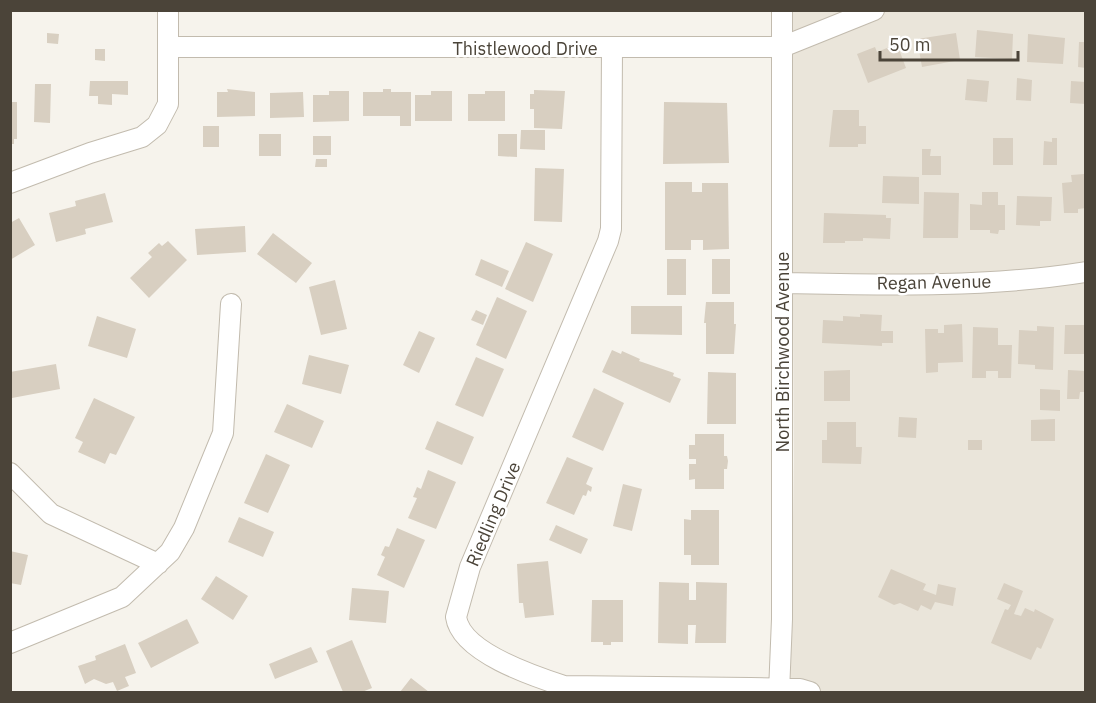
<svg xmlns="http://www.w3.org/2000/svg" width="1096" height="703" font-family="'IBM Plex Sans',sans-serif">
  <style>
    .residential { fill: #eae5da }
    .building { fill: #d8cfc1 }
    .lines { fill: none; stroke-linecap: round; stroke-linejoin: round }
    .minor-casing { stroke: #c2bbae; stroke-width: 22 }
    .minor { stroke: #fff; stroke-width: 20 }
    .labels { text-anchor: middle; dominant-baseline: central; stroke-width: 5; stroke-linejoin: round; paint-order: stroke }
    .street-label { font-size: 18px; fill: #4b4439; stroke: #fff }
  </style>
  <rect width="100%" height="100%" fill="#f6f3ec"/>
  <path class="residential" d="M791 11H1085V692H790L794 461Z"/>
  <path class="building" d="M977 30 1013 34 1012 59 975 57Z
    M47 33 59 34 58 44 47 43Z
    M956 33 960 60 922 67 917 39Z
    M1028 34 1065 38 1063 64 1027 62Z
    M1079 42H1086V68L1078 67Z
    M897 44 906 68 868 83 857 54 875 47 877 52Z
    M95 49H105V61L95 60Z
    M1017 78 1032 80 1031 101 1016 100Z
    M967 79 989 81 987 102 965 100Z
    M90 81H128V95L112 94V105L98 104V96H89Z
    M1071 81 1086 82V104L1070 103Z
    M35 84H51L50 123 34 122Z
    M227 89 255 92V116L217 117V92H228Z
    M383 89H391V92H411V126H400V116H363V92H383Z
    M534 90 565 91 562 129 534 128V109H530V94H534Z
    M329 91H349V121L313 122V95H329Z
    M431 91H452V121H415V95H431Z
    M485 91H505V121H468V94H485Z
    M303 92 304 117 270 118V93Z
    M10 102H17V139H14V144H10Z
    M664 102 727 103 729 163 663 164Z
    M833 110H859V126H866V144H858V147H829Z
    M203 126H219V147H203Z
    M521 130H545V150L520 149Z
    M259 134H281V156H259Z
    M498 134H517V157L498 156Z
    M313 136H331V155H313Z
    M993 138H1013V165H993Z
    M1052 138H1057V165H1043L1044 141 1052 142Z
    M922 149H931L930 156H941V175H922Z
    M316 159H327V167H315Z
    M535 168 564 169 562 222 534 221Z
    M1084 174 1086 208 1078 209V213H1064L1062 183 1072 182 1071 175Z
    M883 176 919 177V204L882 203Z
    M665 182H692V192H702V183H728L729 249 703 250V240H691V250H665Z
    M924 192 959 193 958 238H923Z
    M982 192H998V205H1005V230H999L998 234 990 233V230H970V204L982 205Z
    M105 193 113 222 85 229 86 234 56 242 49 213 76 206 75 201Z
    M1017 196 1052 197 1051 221H1040V226L1016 225Z
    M824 213 886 215V218H891L890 239 863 238V241H845V243H823Z
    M19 218 35 245 10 260V223Z
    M245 226 246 252 197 255 195 229Z
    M273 233 312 263 296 283 257 254Z
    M168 241 187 260 149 298 130 278 152 257 148 253 159 243 162 246Z
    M526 242 553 254 533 302 505 289Z
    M481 259 509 271 502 287 475 275Z
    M667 259H686V295H667Z
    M712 259H730V294H712Z
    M335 280 347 329 321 335 309 287Z
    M497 297 527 311 506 359 476 345Z
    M706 302H734V324H736L734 354H706V323H704Z
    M631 306H682V335L631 334Z
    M476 310 487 315 483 325 471 320Z
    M860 314 882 315 881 331H893V343H882V346L822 343 823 320 843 321V316L860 317Z
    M97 316 136 329 127 358 88 346Z
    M962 324 963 362 938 363V372L926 373 925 329H938V333H944V325Z
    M1065 325H1086V354H1064Z
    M1037 326 1054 327 1053 370 1035 369V365L1018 364 1019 330 1037 331Z
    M973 327 998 328V345H1012L1011 378H998V371H986V378H972Z
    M419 331 435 338 419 373 403 365Z
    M612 350 621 354 622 351 640 359 639 361 674 373 673 376 681 379 670 403 602 372Z
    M309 355 349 365 341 394 302 384Z
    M476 357 504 369 483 417 455 405Z
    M56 364 60 389 12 398 10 372Z
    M850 370V401H824V371Z
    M1068 370 1086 371V392H1080L1079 399H1067Z
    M708 372 736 373V424H707Z
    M594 388 624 403 603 451 572 437Z
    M1040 389 1060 390V411L1040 410Z
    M94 398 135 417 116 455 110 453 105 464 78 452 83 442 75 438Z
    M287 404 324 421 312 448 274 432Z
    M899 417 917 418 916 438 898 437Z
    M1055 419V441H1031V420Z
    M437 421 474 437 462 465 425 449Z
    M827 422H856V447H862L861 464 822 463V440H827Z
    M695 434H724V456H727L728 461 727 469H724V489H695V479L689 480V464H696V459H689V445H695Z
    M968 440H982V450H968Z
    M266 454 290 465 268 513 244 503Z
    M567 457 593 468 586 484 592 487 591 492 588 490 586 496 583 495 574 515 546 503Z
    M428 470 456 482 436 529 408 518 417 498 413 497 417 487 421 489Z
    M623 484 642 489 632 531 613 526Z
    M691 510H719V565H691V555H684V519L691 520Z
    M239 517 274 532 263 557 228 542Z
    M556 525 588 539 581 554 549 540Z
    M397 528 425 540 404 588 377 575 385 557 381 555 385 546 389 547Z
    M10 551 28 555 21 585 10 583Z
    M548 561 554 615 525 618 523 603H519L517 564Z
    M891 569 926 584 923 590 936 595 938 584 956 588 953 606 935 602 931 610 921 605 918 611 900 603 894 605 878 597Z
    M216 576 248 596 233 620 201 599Z
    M659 582 689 583V600H696V582L727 583 726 643H695L696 625H688V644L658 643Z
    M1004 583 1023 591 1014 614 1021 616 1025 608 1034 612 1035 609 1054 619 1041 649 1037 647 1031 660 991 643 1005 609 1008 610 1011 605 997 599Z
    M352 588 389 591 386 623 349 620Z
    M592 600H623V642H611V645H603V642H591Z
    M187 619 199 643 151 668 138 643Z
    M352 640 372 688 362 692H343L326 651Z
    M125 644 136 673 125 677 129 686 117 691 113 682 106 684 94 679 85 684 78 666 96 660 95 656Z
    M311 647 318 662 275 679 269 664Z
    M411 678 429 692H400Z"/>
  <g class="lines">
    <defs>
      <path id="minor" d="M169 47H782L874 10
        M612 47 611 229 608 241 470 567 456 617C461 652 533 676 564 686L750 688 800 689 810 692
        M10 183 90 153 142 137 157 125 168 104V10
        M783 283C883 285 986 288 1086 272
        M10 473 51 514 158 564
        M10 643 122 597 170 552 184 528 223 433 231 304
        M779 692 782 619V10"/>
    </defs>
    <use href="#minor" class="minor-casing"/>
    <use href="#minor" class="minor"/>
  </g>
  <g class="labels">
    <g class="street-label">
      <text x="525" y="48">Thistlewood Drive</text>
      <text transform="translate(934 282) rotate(-1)">Regan Avenue</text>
      <text transform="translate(782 352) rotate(-90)">North Birchwood Avenue</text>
      <text transform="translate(493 514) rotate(-67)">Riedling Drive</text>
    </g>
  </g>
  <rect width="1096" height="703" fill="none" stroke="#4b4439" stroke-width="24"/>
  <path d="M880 51v9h138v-9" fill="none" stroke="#4b4439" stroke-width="3"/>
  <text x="889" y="51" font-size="18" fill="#4b4439" stroke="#ffffff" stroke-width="4.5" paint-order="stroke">50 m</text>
</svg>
